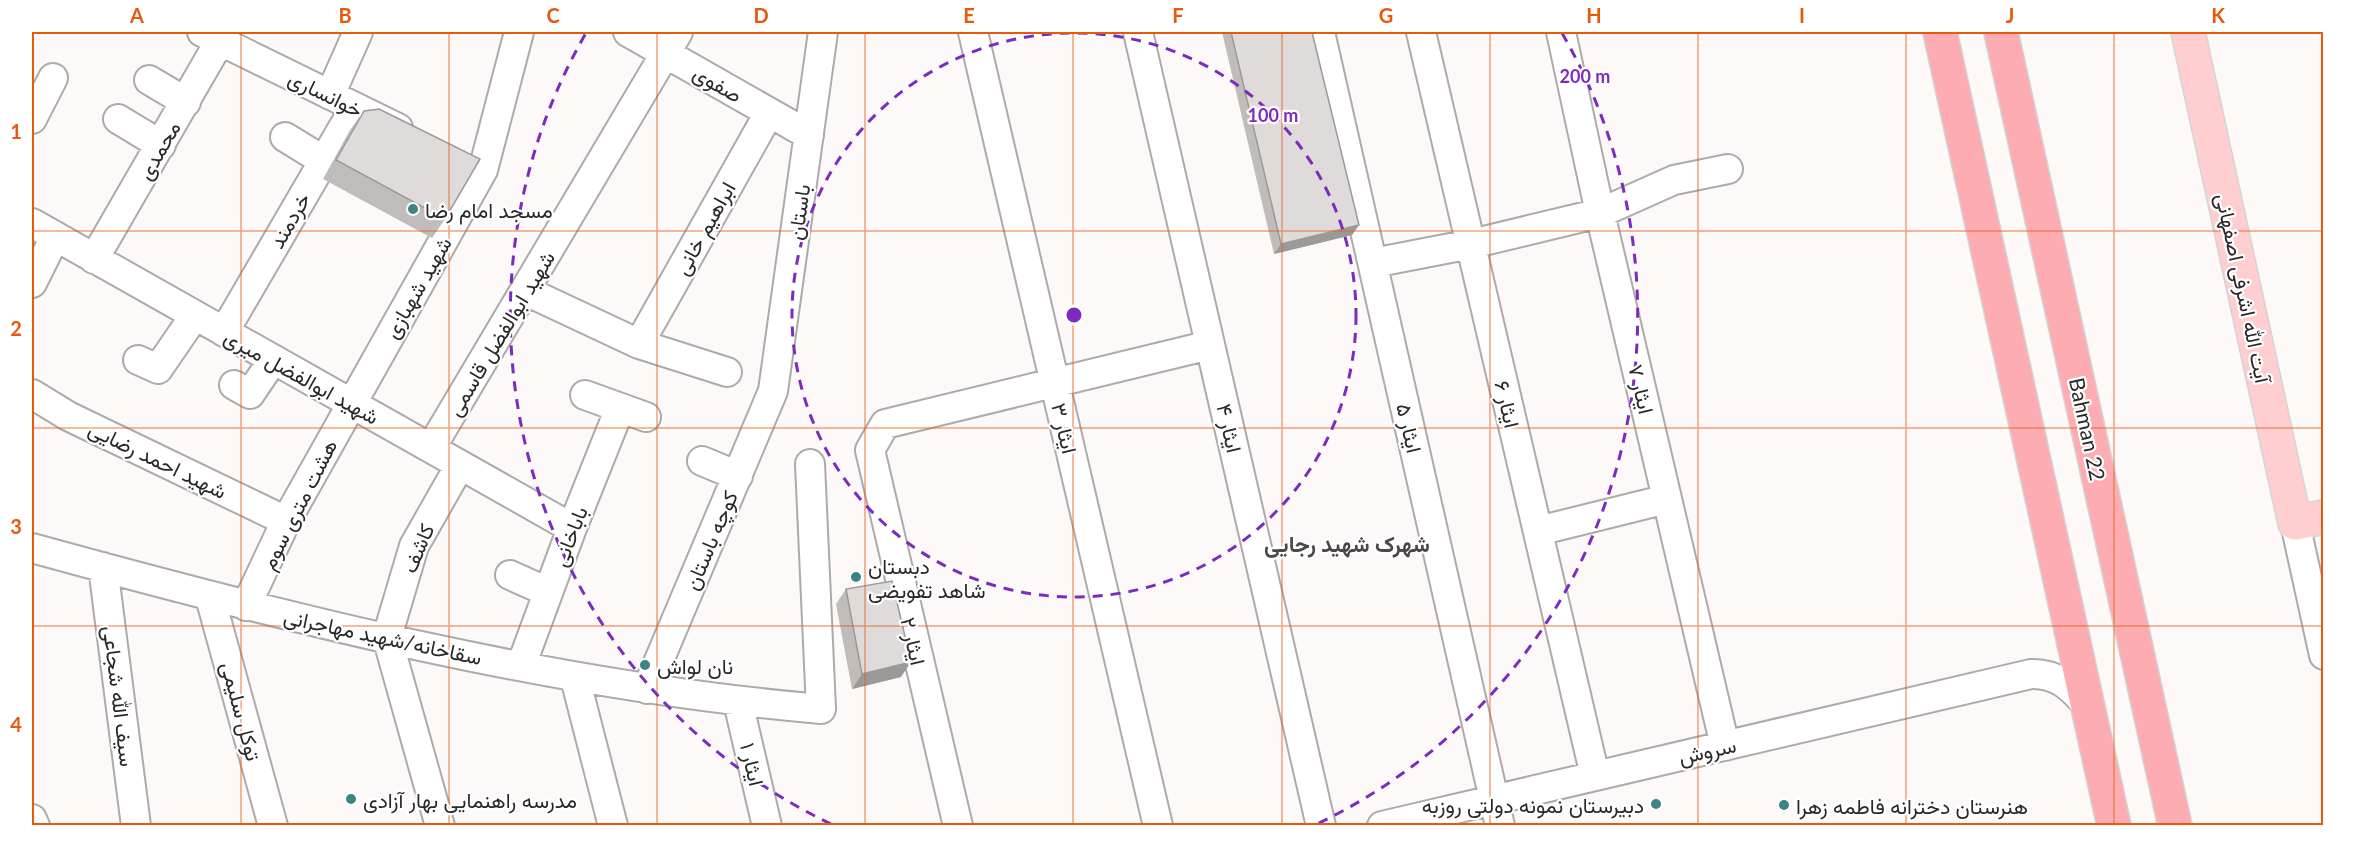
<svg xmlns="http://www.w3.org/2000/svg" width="2355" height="857" font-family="Lato,Vazirmatn,sans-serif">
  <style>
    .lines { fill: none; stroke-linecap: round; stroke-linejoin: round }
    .minor-casing { stroke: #aeaaaa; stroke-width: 32 }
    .major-casing { stroke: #d4d4d4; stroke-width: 36 }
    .highway-casing { stroke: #d4d4d4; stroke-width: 36 }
    .minor { stroke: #fff; stroke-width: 28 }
    .major { stroke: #feced0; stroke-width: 33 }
    .highway { stroke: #fdadb1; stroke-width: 33 }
    .wall { fill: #c0bcbc }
    .shaded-wall { fill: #9c9999 }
    .building { fill: #dfdbdb; stroke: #9c9999; stroke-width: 1.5 }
    .grid { fill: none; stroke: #e8590c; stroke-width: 1.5; stroke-opacity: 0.55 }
    .ring { fill: none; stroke: #7b2cbf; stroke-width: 3; stroke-dasharray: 10 8 }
    .poi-dot { fill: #3c8485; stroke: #fff; stroke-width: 2 }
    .labels { text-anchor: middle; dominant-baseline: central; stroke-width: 4.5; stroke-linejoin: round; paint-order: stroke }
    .street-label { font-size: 21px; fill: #292828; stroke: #fff }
    .poi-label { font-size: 21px; fill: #292828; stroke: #fff; text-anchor: start }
    .neighbourhood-label { font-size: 22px; font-weight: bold; fill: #4c4848; stroke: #fff }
    .centre { fill: #7b2cbf; stroke: #fff; stroke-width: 3 }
    .ring-label { font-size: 18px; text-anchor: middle; font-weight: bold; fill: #7b2cbf; stroke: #fff; stroke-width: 4.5; stroke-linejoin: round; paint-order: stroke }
    .neatline { fill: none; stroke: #e8590c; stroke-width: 2 }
    .grid-label { font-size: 20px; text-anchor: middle; font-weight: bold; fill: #e8590c }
  </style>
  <rect width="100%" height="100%" fill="#fdf9f9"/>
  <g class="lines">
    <defs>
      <path id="minor" d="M202 32 398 128
        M628 32 809 135
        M973 32 1158 826
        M1138 32 1321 826
        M1320 32 1500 826
        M1421 32 1595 776
        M1561 32 1600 213 1725 746
        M149 80 186 102
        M330 95 358 32
        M32 119 53 78
        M118 119 161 145
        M285 137 324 161
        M32 223 572 528
        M94 259 225 32
        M1373 263 1471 244 1600 213 1674 180 1728 169
        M32 283 55 237
        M526 291 639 344 727 372
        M224 332 355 107
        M639 344 769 113
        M138 360 158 369 195 315
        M234 385 250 394 273 360
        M32 394 68 416 286 521
        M585 395 646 417
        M431 448 678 32
        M702 461 738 476
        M2295 523 2324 655
        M1538 531 1667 499
        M32 548C290 619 553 686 821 709L810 464
        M103 567 136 826
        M510 575 548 592
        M210 597 273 826
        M246 606 286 521 483 170 519 32
        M521 666 572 528 620 408
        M575 678 613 826
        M647 689 773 391 823 32
        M738 702 767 826
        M32 819 35 826
        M440 826 387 637 414 546 460 465
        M958 826 870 450 885 424 1210 345
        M1382 826 2031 674C2057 673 2073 688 2088 707"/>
      <path id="major" d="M2188 32 2295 523 2324 517"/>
      <path id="highway" d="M1940 32 2114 826
        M2001 32 2175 826"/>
    </defs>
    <use href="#minor" class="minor-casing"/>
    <use href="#major" class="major-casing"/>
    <use href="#highway" class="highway-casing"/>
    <use href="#minor" class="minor"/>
    <use href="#major" class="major"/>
    <use href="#highway" class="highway"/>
  </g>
  <path class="wall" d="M1222 32H1312L1359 225 1352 235 1274 254Z
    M364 111 445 219 432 238 323 179 350 130Z
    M846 589 901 677 852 689 836 604Z"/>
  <path class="shaded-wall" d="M1359 225 1352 235 1274 254 1281 244Z
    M911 662 901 677 852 689 862 674Z"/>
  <path class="building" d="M1231 32H1312L1359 225 1281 244Z
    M379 109 480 159 445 219 336 160 364 111Z
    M892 581 911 662 862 674 846 589Z"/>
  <path class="grid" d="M241 32V826M449 32V826M657 32V826M865 32V826M1073 32V826M1282 32V826M1490 32V826M1698 32V826M1906 32V826M2114 32V826M32 231H2324M32 428H2324M32 626H2324"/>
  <g class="ring">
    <circle cx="1074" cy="315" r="282"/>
    <path d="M831 824A564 564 0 0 1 586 33M1562 33A564 564 0 0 1 1317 824"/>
  </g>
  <g class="poi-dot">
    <circle cx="413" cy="209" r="6"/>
    <circle cx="856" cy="577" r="6"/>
    <circle cx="645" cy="665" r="6"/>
    <circle cx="351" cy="799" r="6"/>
    <circle cx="1656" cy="804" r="6"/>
    <circle cx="1784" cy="805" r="6"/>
  </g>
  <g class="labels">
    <g class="street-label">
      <text transform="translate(718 83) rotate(30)">صفوی</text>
      <text transform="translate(326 93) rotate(26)">خوانساری</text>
      <text transform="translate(158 150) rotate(-60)">محمدی</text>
      <text transform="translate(798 212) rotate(-82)">باستان</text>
      <text transform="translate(289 220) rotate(-60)">خردمند</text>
      <text transform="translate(704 228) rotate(-61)">ابراهیم خانی</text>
      <text transform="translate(417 287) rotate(-60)">شهید شهبازی</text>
      <text transform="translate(2244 288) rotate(78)">آیت الله اشرفی اصفهانی</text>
      <text transform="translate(500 333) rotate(-59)">شهید ابوالفضل قاسمی</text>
      <text transform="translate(302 376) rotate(29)">شهید ابوالفضل میری</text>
      <text transform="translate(1642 389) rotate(77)">ایثار ۷</text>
      <text transform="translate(1508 404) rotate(77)">ایثار ۶</text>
      <text transform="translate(1065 428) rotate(77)">ایثار ۳</text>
      <text transform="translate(1230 428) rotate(77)">ایثار ۴</text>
      <text transform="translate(1410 428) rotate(77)">ایثار ۵</text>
      <text transform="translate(2088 429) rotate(78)">Bahman 22</text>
      <text transform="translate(158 459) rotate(26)">شهید احمد رضایی</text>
      <text transform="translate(298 504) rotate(-63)">هشت متری سوم</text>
      <text transform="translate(569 536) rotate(-69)">باباخانی</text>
      <text transform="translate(710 540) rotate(-67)">کوچه باستان</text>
      <text transform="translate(417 548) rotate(-67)">کاشف</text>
      <text transform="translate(383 636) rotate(12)">سقاخانه/شهید مهاجرانی</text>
      <text transform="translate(914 641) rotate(77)">ایثار ۲</text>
      <text transform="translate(120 696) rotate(83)">سیف الله شجاعی</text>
      <text transform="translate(242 711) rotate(75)">توکل سلیمی</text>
      <text transform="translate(1707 750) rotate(-13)">سروش</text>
      <text transform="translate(753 764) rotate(77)">ایثار ۱</text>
    </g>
    <g class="poi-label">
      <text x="425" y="209">مسجد امام رضا</text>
      <text x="868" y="565">دبستان<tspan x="868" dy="24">شاهد تفویضی</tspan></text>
      <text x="657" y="665">نان لواش</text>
      <text x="363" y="799">مدرسه راهنمایی بهار آزادی</text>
      <text x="1644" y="804" text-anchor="end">دبیرستان نمونه دولتی روزبه</text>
      <text x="1796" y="805">هنرستان دخترانه فاطمه زهرا</text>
    </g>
    <g class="neighbourhood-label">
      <text x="1347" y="543">شهرک شهید رجایی</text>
    </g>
  </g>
  <circle cx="1074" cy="315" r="9" class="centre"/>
  <g class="ring-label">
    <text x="1585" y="83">200 m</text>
    <text x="1273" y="122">100 m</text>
  </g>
  <rect width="2355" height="857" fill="none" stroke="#ffffff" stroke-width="66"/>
  <rect x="33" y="33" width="2289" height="791" class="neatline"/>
  <g class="grid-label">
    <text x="137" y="23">A</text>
    <text x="345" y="23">B</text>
    <text x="553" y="23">C</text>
    <text x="761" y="23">D</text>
    <text x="969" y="23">E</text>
    <text x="1178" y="23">F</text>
    <text x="1386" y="23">G</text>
    <text x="1594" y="23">H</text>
    <text x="1802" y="23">I</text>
    <text x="2010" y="23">J</text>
    <text x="2218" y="23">K</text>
    <text x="16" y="139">1</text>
    <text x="16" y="336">2</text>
    <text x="16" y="534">3</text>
    <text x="16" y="732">4</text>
  </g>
</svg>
